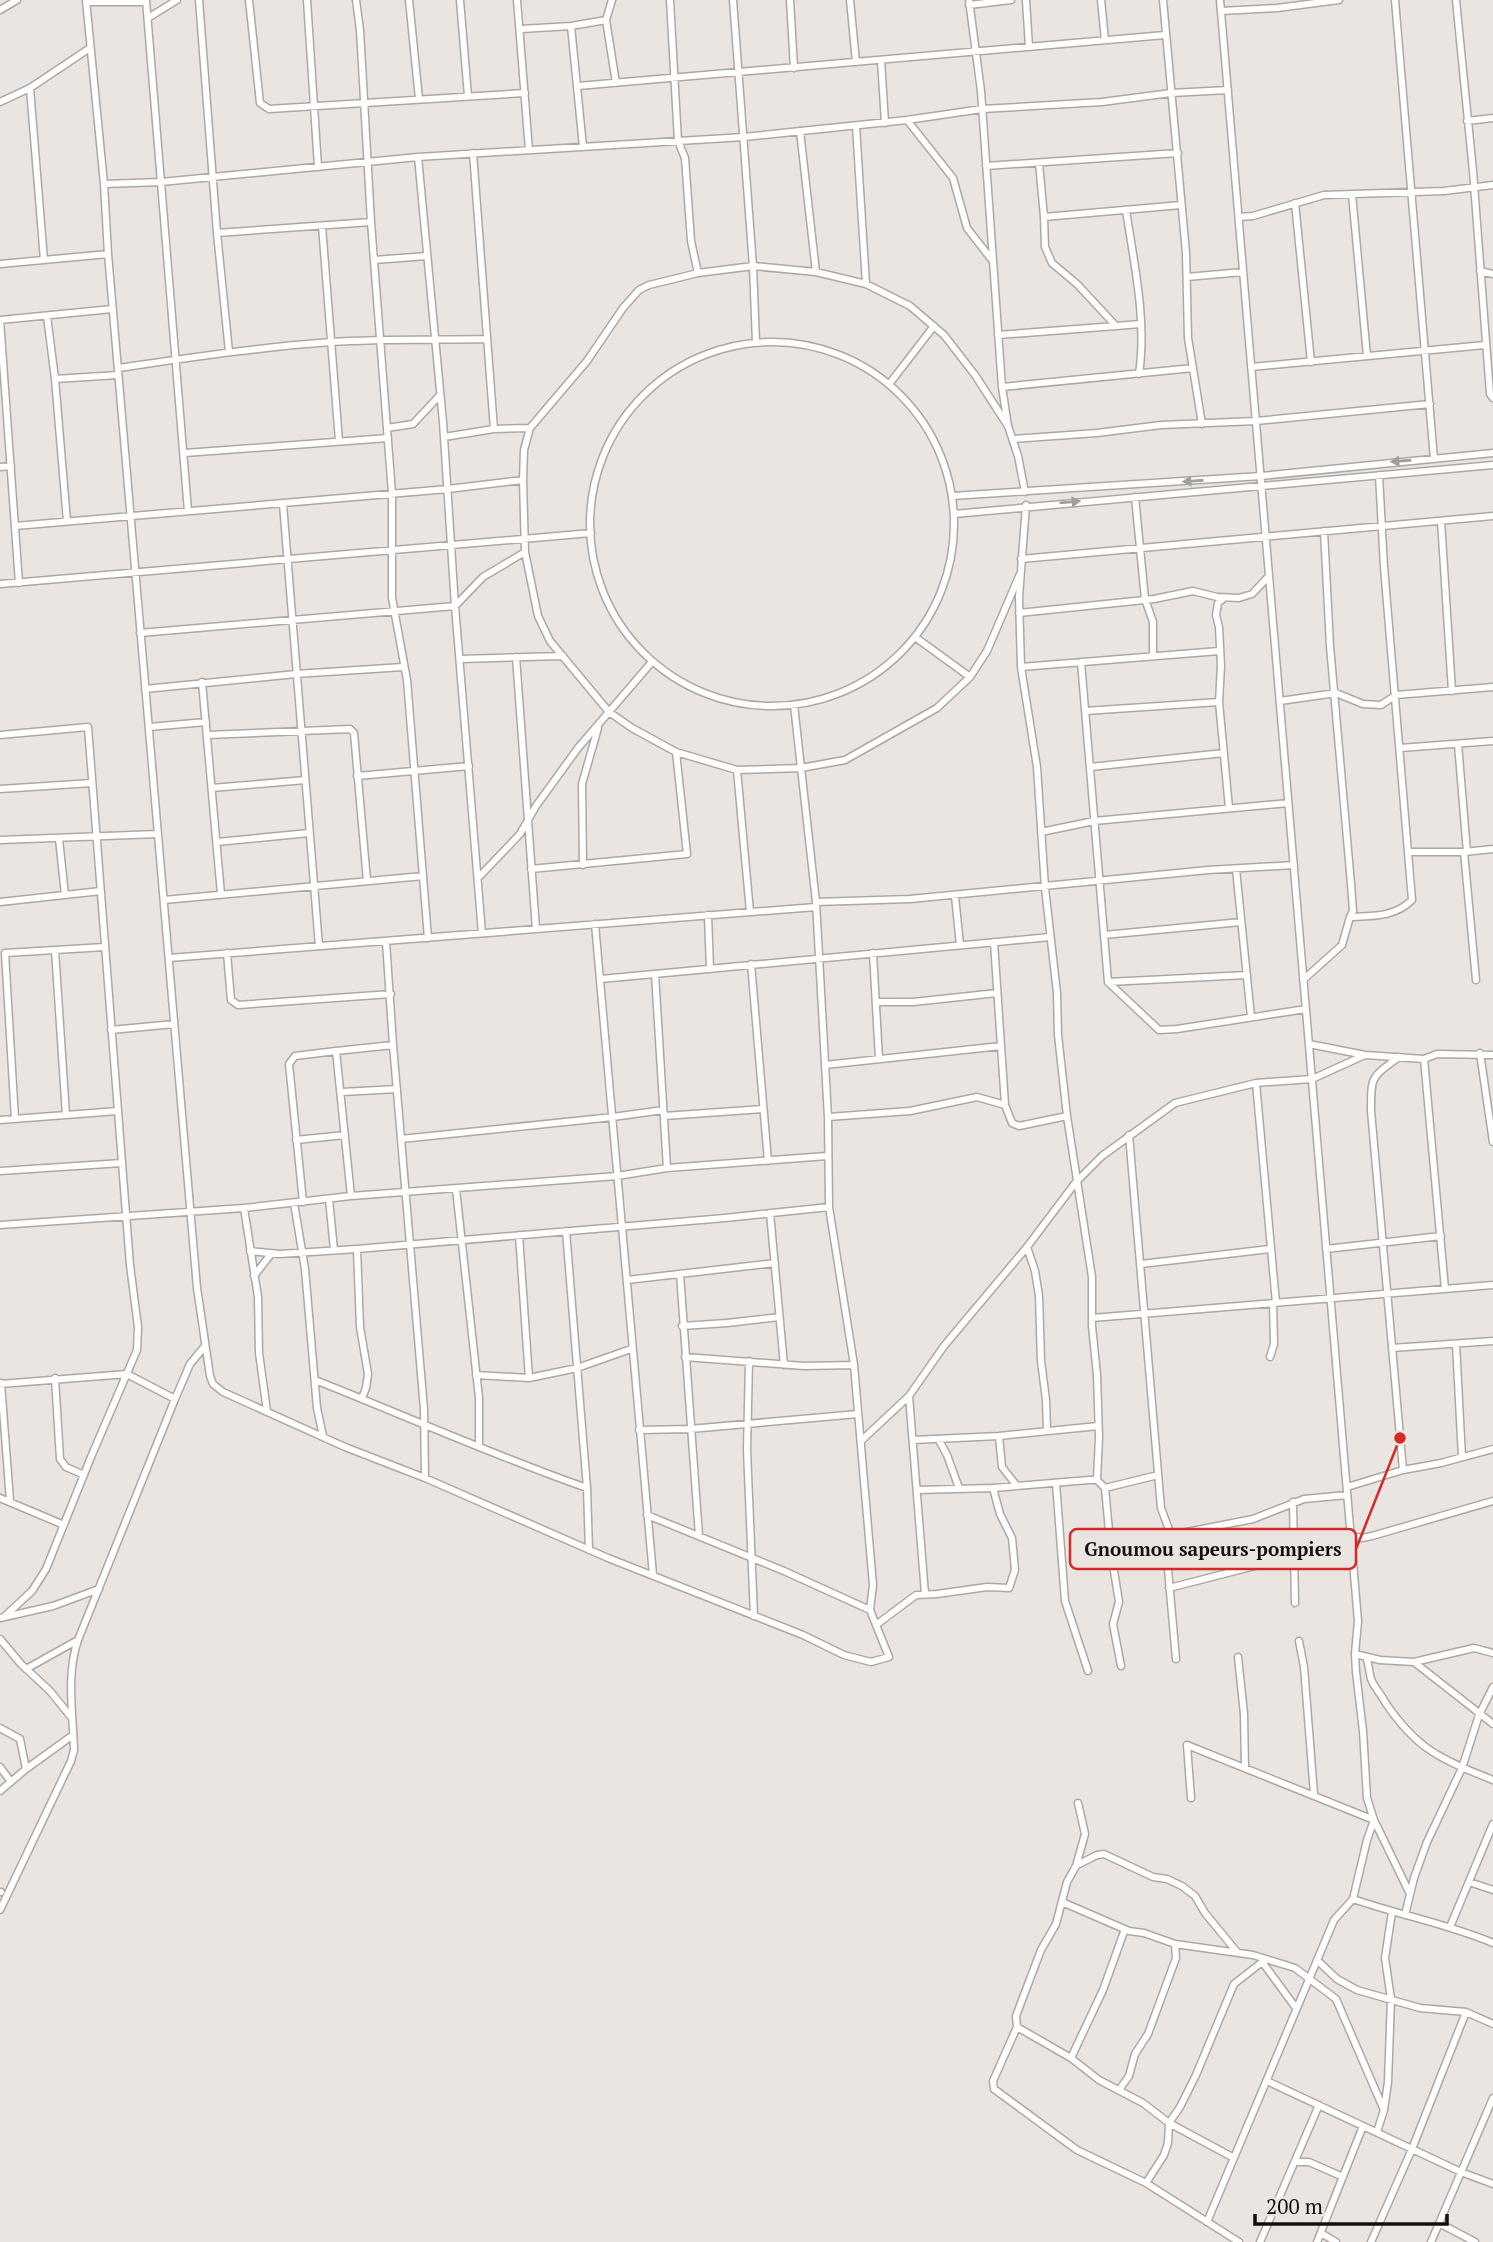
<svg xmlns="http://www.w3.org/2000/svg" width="1493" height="2242" font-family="'PT Serif',serif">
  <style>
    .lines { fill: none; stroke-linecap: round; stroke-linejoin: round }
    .street-casing { stroke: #aea8a5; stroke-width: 9 }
    .street { stroke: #fff; stroke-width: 6 }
    .oneway { fill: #a09f9f }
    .leader { fill: none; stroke: #d62828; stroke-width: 2.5 }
    .callout-dot { fill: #d62828; stroke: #eae5e1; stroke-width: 2.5 }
    .callout { fill: #eae5e1; stroke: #d62828; stroke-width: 2.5 }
    .callout-label { font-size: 19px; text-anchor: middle; font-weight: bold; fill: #12100f }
  </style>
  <rect width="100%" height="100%" fill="#eae5e1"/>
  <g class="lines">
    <defs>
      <path id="street" d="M86 0 104 184 108 254 197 1288 210 1376 213 1384 223 1392 345 1447 425 1478 608 1558 803 1635 844 1655 871 1662 889 1657 870 1610 873 1585 854 1365 829 1207 828 1117 816 902 794 705
        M146 0 188 511
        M199 0 217 233 229 352
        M249 0 260 103 269 109 525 93
        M307 0 318 167
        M356 0 360 30 371 222 392 493V598L407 680 428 938
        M409 0 419 99
        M460 0 468 96
        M517 0 529 150
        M612 0 606 20 616 83
        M670 0 678 141 685 158 691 241 698 273
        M733 0 753 266 756 342
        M790 0 794 68
        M850 0 856 62
        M969 0 981 91 1002 387 1008 426 1018 456 1025 492
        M1026 0 1029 47
        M1101 0 1105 40
        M1163 0 1186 253 1188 338 1202 424
        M1395 0 1434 459
        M1456 0 1473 171 1490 394 1493 398
        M86 2H146
        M969 5 1011 0
        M0 10 17 0
        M1221 11 1277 8 1339 0
        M148 18 177 0
        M571 26 583 147
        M521 29 571 26 606 20
        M881 60 885 123
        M578 86 1165 35
        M30 88 44 260
        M0 102 30 88 90 48
        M907 120 953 178 967 228 992 260
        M1467 121 1493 118
        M856 126 866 284
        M800 131 816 272
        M473 153 494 429
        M418 157 443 422 455 606 482 933
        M1039 163 1044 217 1181 205
        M986 166 1178 153
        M104 184 161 182 418 157 744 137 907 120 982 109 1102 102 1171 93 1228 90
        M1352 194 1367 356
        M1295 203 1311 362
        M1126 210C1134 264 1147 320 1139 374
        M1044 217 1045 247 1052 263 1077 284 1116 326 1140 324
        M1239 217 1253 216 1324 195 1444 191 1493 185
        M322 226 339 441
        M217 233 371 222
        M374 260 427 256
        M0 264 108 254
        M1480 271 1493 274
        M1187 277 1243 272
        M47 316 55 379 67 521
        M0 320 19 583
        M0 320 112 309
        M998 335 1116 326
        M590 524a182 182 0 1 1 364 0a182 182 0 1 1-364 0Z
        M1251 367 1485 345
        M118 368C188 358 260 347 331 342 383 339 435 340 487 339
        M55 379 118 375
        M890 383 934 326
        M1002 387 1193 368
        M1008 426 975 375 944 335 910 306 866 284 816 272 753 266 698 273 649 285 639 290 623 308 587 361 530 428 524 450 523 480 525 552 538 616 550 641 609 712 632 728 676 752 737 770 801 768 845 760 937 708 970 677 987 651 1020 574
        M387 428 413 424 440 395
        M444 437 494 429 530 428
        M1013 439 1097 433 1161 425 1256 421 1430 404
        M185 453 388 438
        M0 467 11 466
        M952 496 1261 476 1493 453
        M1135 497 1145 599 1153 622V656
        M283 504 319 946
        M1026 505 1019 597 1021 667 1037 767 1045 888 1057 993 1058 1035 1067 1116 1092 1277V1326L1097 1375 1099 1437 1097 1480
        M954 514 1493 465
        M1441 521 1452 691
        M15 526 448 489 523 480
        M1324 531 1330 646 1351 884 1353 911 1350 917
        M1021 559 1493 516
        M0 584 591 533
        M1224 598 1218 603 1216 615 1219 627 1221 666 1219 702 1229 808
        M1019 613 1154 599 1193 591 1217 597 1239 598 1252 594 1269 576
        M140 633 455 606 483 577 525 552
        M915 637 970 677
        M516 657 536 929
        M461 659 563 656
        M1081 662 1108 982 1159 1030 1177 1029 1306 1009
        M1021 667 1219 651
        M202 682 221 894
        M145 689 296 674 403 667
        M1280 701 1336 693 1363 704 1381 705 1396 695 1493 687
        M1085 711 1219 702
        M149 727 206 722
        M0 735 88 727 130 1265 138 1327 137 1350 91 1457 46 1569 32 1591 5 1616
        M207 735 350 729 354 733 367 881
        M1458 744 1467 852
        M1400 748 1493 741
        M1090 767 1224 753
        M737 770 750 912
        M357 776 469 766
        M212 788 305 780
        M0 789 92 783
        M1041 832 1094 821 1288 803
        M59 839 65 895
        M0 840 158 834
        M217 842 309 833
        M1409 852H1464L1493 849
        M1464 852 1476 980
        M583 865 582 784 598 728
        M531 869 687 854 676 752
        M1236 869 1251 1017
        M478 878 520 834 536 806 578 748 651 663
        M955 896 960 945
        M164 900 423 876
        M0 902 101 891
        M816 902 910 899 1208 870 1294 865
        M708 915 710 969
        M595 924 653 1575
        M1104 935 1241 922
        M386 941 393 1045 424 1409 425 1478
        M994 942 1005 1105
        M55 950 66 1115
        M227 953 231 1000 238 1005 391 994
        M873 953 879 1059
        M169 958 816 907
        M751 964 768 1161
        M655 974 667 1168
        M601 979 1050 937
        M1303 980 1342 945 1350 917C1373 916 1395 917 1412 900L1384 567 1379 475
        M1108 982 1247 975
        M876 1002H913L997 993
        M111 1030 174 1024
        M1309 1044 1365 1055
        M1480 1053 1493 1142
        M1399 1057C1371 1078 1371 1075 1371 1111L1403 1470
        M1424 1059 1445 1289
        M825 1065 1001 1046
        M1256 1083 1276 1303
        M342 1092 397 1089
        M664 1116 763 1109
        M828 1117 910 1111 977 1097 1005 1105 1012 1123 1019 1126 1067 1116
        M15 1119 5 953 105 947
        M0 1120 118 1111
        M1129 1135 1161 1508 1171 1535 1168 1569 1176 1659
        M401 1139 613 1117 663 1110
        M296 1140 345 1135
        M0 1171 122 1163
        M456 1189 479 1398V1447
        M351 1196 336 1051 393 1045
        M329 1199 334 1250
        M303 1202 289 1064 295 1056 336 1051
        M294 1203 305 1269 317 1408 323 1436
        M244 1208 258 1297 259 1353 267 1411
        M770 1213 784 1365
        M0 1225 244 1208 351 1196 617 1176 667 1168 827 1156
        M566 1231 587 1488 589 1550
        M519 1235 529 1378
        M1027 1247 1035 1271 1039 1296 1041 1361 1046 1400 1047 1431
        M357 1249 360 1327 368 1374 366 1388 362 1398
        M1326 1249 1441 1236
        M250 1251 280 1254 357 1249 725 1218 829 1207
        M1141 1264 1270 1249
        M680 1274 699 1536
        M254 1276 271 1254
        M627 1280 775 1263
        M1092 1318 1493 1285
        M682 1326 727 1323 779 1317
        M1456 1344 1462 1457
        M1392 1348 1493 1341
        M685 1357 804 1366 854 1365
        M1270 1357 1274 1344 1273 1303
        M749 1361 747 1450 754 1616
        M476 1375 529 1378 577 1368 631 1349
        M55 1378 60 1459 66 1467 84 1475
        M315 1380C406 1416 495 1456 587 1488
        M1 1383 10 1501
        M0 1384 127 1374 175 1399
        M909 1396 925 1594
        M639 1430 690 1429 858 1414
        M999 1436 1002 1467 1017 1486
        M913 1440 999 1436 1098 1426
        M939 1440 947 1455 959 1488
        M861 1441 909 1396 944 1346 1027 1247 1076 1182 1102 1156 1175 1103 1256 1083 1312 1079 1365 1055 1424 1059 1437 1054 1493 1055
        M1056 1483 1065 1601 1088 1671
        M1347 1487 1403 1470 1441 1463 1493 1449
        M1105 1488 1111 1552 1119 1602 1113 1624 1121 1666
        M917 1490 993 1488 1089 1480H1097L1105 1488 1158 1475
        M0 1498 64 1525
        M1293 1502 1295 1603
        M647 1515 784 1571 870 1610
        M1171 1535 1253 1519 1304 1499 1347 1495
        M1351 1536 1362 1538 1372 1536 1493 1501
        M1169 1588 1294 1556
        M0 1618 53 1606 99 1589
        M876 1625 916 1595 937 1594 987 1587 1009 1588 1015 1570 1012 1538 1000 1514 993 1488
        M0 1639 21 1664 50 1691 71 1717
        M1299 1641 1304 1667 1314 1794
        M1355 1654 1380 1660 1414 1662 1493 1724
        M1238 1657 1244 1714 1245 1768
        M1366 1657C1369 1664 1369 1672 1371 1679 1374 1687 1381 1694 1385 1702 1417 1750 1441 1759 1493 1780
        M1414 1662 1474 1648 1493 1653
        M26 1669 78 1640
        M0 1728 20 1739 26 1769 0 1791
        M0 1767 11 1782
        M26 1769 73 1735
        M1191 1798 1187 1745 1374 1820 1410 1894
        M1078 1803 1085 1834 1076 1866 1067 1882 1056 1924 1041 1950 1016 2016 1017 2027 1071 2058 1099 2080 1143 2103 1169 2123 1234 2158
        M1077 1865 1097 1855 1104 1854 1153 1877 1167 1879 1182 1886 1195 1896 1205 1913 1237 1952
        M1469 1882 1493 1890
        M0 1892H1
        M1353 1899C1399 1915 1448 1924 1493 1943
        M1062 1902 1129 1931 1144 1933 1175 1944 1253 1955 1295 1968 1336 1999 1384 2110
        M0 1910 71 1761 74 1750C73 1714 66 1675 78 1640L175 1399 190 1364 205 1346
        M1405 1915 1414 1878 1427 1842 1462 1768 1479 1715 1493 1687
        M1450 1927 1493 1824
        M1317 1960 1337 1979 1357 1990 1420 2008 1466 2012 1493 2024
        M1263 1963 1296 2008
        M1017 2027 993 2081 994 2089 1077 2150 1146 2183 1164 2155 1168 2143 1169 2123 1180 2107 1196 2075 1234 1984 1266 1959
        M1071 2058 1103 1990 1125 1929
        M1267 2081 1461 2172 1493 2184
        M1119 2090 1129 2076 1135 2054 1148 2034 1176 1958 1175 1944
        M1377 2132 1384 2110 1388 2082 1391 1999 1385 1958 1392 1912
        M1295 2162H1309L1343 2177
        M1146 2183 1239 2242
        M1207 2222 1334 1920 1353 1899 1367 1840 1374 1820 1367 1798 1363 1731 1356 1672 1355 1654 1358 1621 1220 0
        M1439 2223 1475 2242
        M1321 2233 1336 2242
        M1260 2242 1319 2105
        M1317 2242 1363 2126
        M1371 2242 1412 2149 1466 2012
        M1431 2242 1493 2098"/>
    </defs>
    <use href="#street" class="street-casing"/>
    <use href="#street" class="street"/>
  </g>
  <defs><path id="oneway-solid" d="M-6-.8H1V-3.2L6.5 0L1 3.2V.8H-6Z" transform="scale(1.75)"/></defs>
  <g class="oneway">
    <use href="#oneway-solid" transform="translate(1401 461) rotate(175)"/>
    <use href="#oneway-solid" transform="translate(1193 481) rotate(176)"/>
    <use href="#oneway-solid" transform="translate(1070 502) rotate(-5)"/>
  </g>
  <path class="leader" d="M1400 1438L1356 1549"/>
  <circle class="callout-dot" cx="1400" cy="1438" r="7"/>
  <rect class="callout" x="1070" y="1529" width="286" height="40" rx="7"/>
  <g class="callout-label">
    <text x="1213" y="1556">Gnoumou sapeurs-pompiers</text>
  </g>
  <path d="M1255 2214v10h192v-10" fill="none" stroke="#12100f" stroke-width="3.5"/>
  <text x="1266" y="2214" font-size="21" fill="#12100f" stroke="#eae5e1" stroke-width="5" paint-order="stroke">200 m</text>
</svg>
